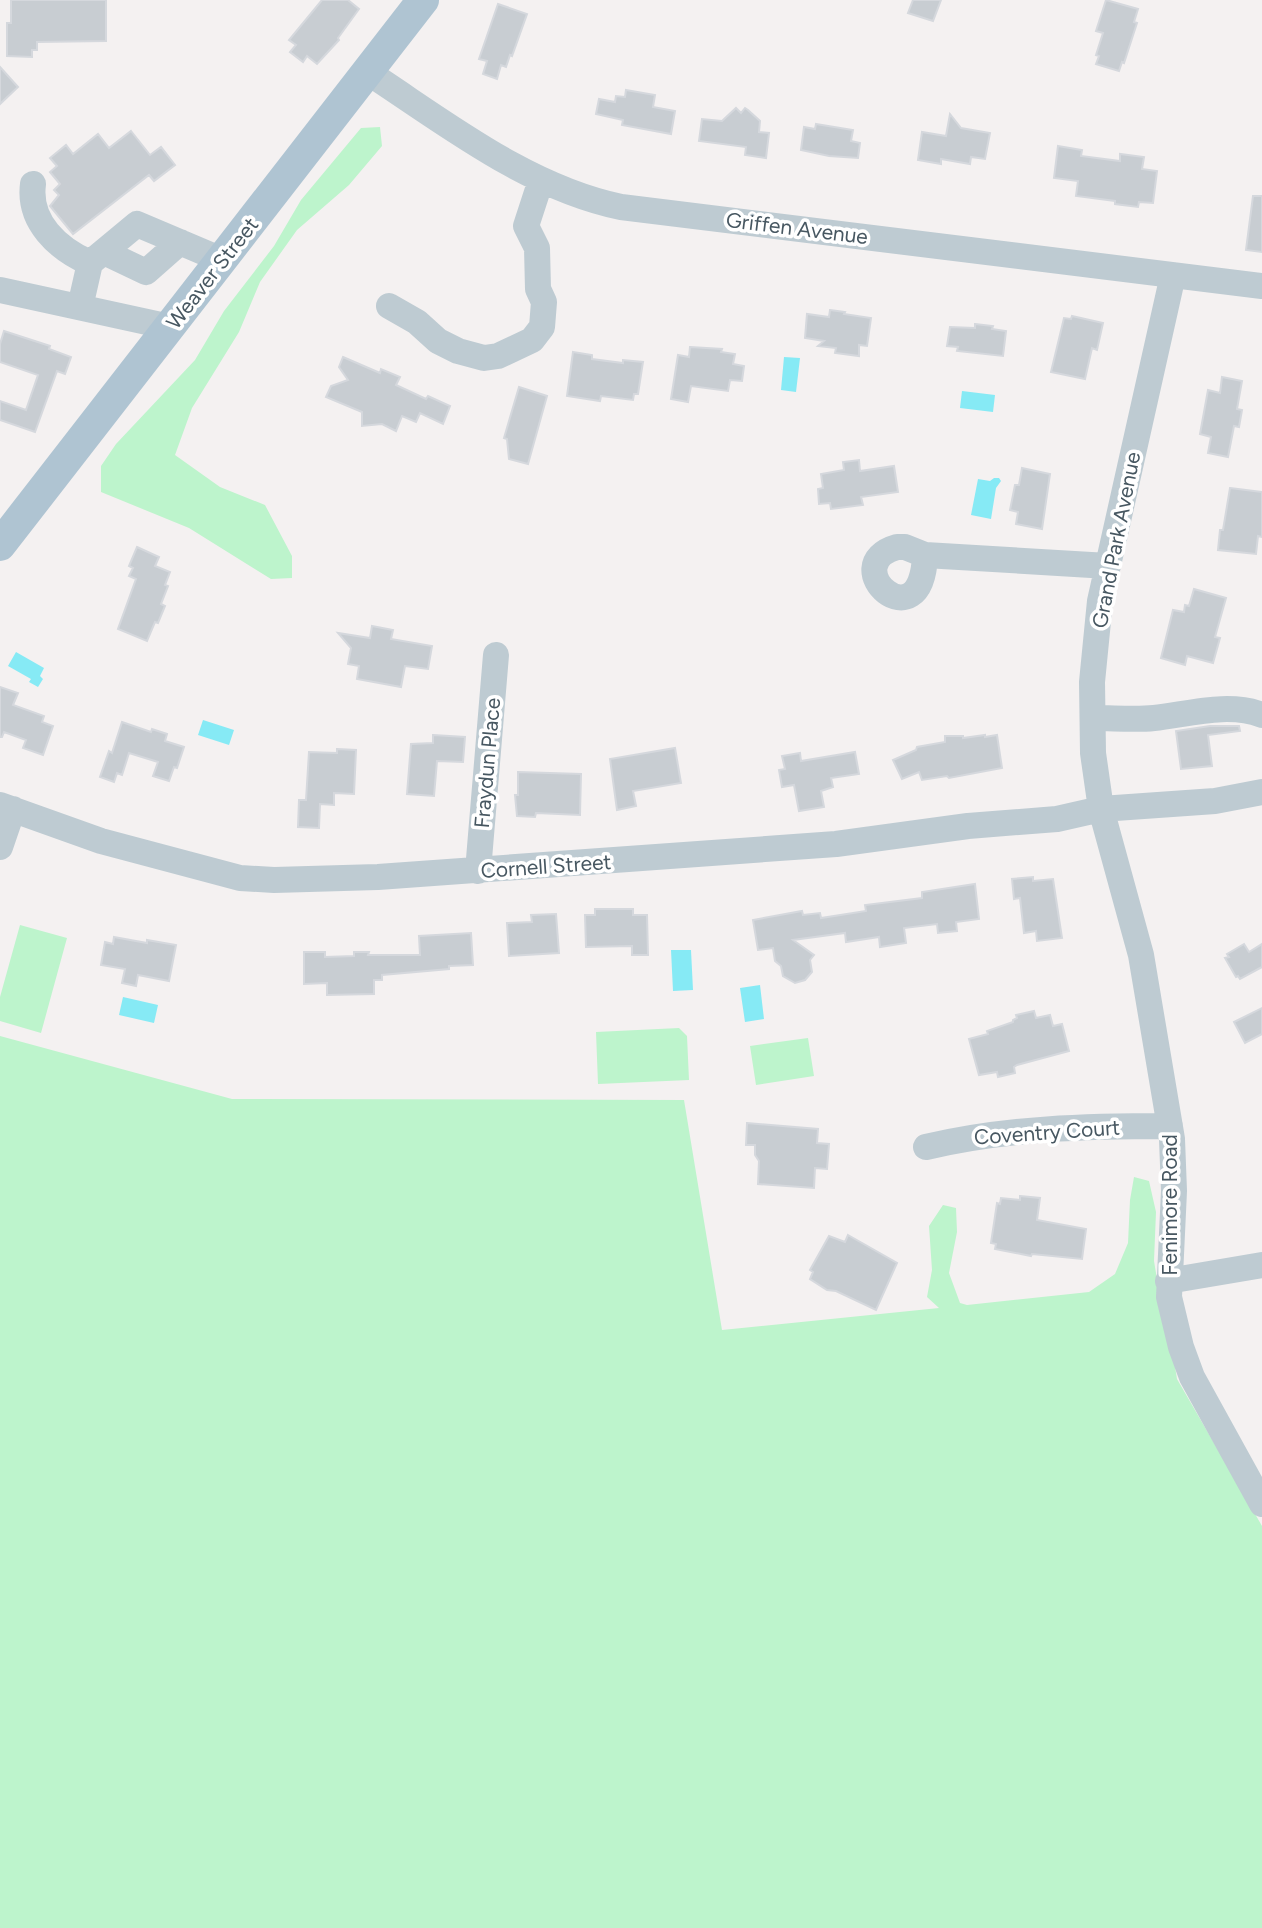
<svg xmlns="http://www.w3.org/2000/svg" width="1262" height="1928" font-family="Figtree,sans-serif">
  <style>
    .green { fill: #bdf4cc }
    .water { fill: #86eaf5 }
    .building { fill: #c8cdd2; stroke: #d5d8dd; stroke-width: 2 }
    .lines { fill: none; stroke-linecap: round; stroke-linejoin: round }
    .minor { stroke: #becbd2; stroke-width: 26 }
    .major { stroke: #afc4d2; stroke-width: 32 }
    .labels { text-anchor: middle; dominant-baseline: central; stroke-width: 7; stroke-linejoin: round; paint-order: stroke }
    .street-label { font-size: 21px; fill: #475761; stroke: #fff }
  </style>
  <rect width="100%" height="100%" fill="#f4f1f1"/>
  <path class="green" d="M380 127 382 146 349 185 297 230 260 282 239 332 192 408 175 455 220 487 265 505 292 556V578L271 579 189 528 101 492V466L116 444 195 360 224 311 274 246 301 200 361 128Z
    M20 925 67 938 41 1033 0 1021V997Z
    M679 1028 687 1036 689 1080 598 1084 596 1032Z
    M0 1036 232 1099 684 1100 722 1330 939 1308 927 1297 932 1270 929 1226 943 1205 956 1208 957 1232 949 1273 960 1303 967 1305 1089 1292 1115 1274 1128 1243 1130 1200 1134 1177 1149 1181 1156 1212 1154 1261 1158 1285 1162 1286 1177 1379 1262 1526V1928H0Z
    M808 1038 814 1076 756 1085 750 1046Z"/>
  <path class="water" d="M784 357 800 358 796 392 781 390Z
    M962 391 995 395 993 412 960 408Z
    M994 478H999L1001 481 996 488 991 519 971 515 978 479 990 481Z
    M16 652 44 668 40 676 43 679 38 687 29 682 31 679 8 666Z
    M203 720 234 730 229 745 198 735Z
    M671 950H691L693 990 673 991Z
    M760 985 764 1019 745 1022 740 988Z
    M123 997 158 1005 154 1023 119 1015Z"/>
  <path class="building" d="M11 0H106V41L37 42V50H32V57L7 56V23H11Z
    M322 0H348L359 9 338 38 339 40 317 64 307 56 303 62 290 52 296 45 289 40Z
    M913 0H941L933 21 908 13Z
    M1106 0 1138 9 1134 22 1137 23 1124 63 1122 62 1119 71 1096 64 1099 56 1096 55 1103 33 1096 31Z
    M498 4 527 14 512 56 510 55 506 67 501 65 497 79 483 74 487 61 479 59Z
    M0 67 18 87 0 104Z
    M626 90 655 95 653 107 675 111 671 134 622 125 623 120 596 114 599 99 615 102 616 96 625 97Z
    M736 108 741 113 745 108 748 110 760 121 759 132 769 133 766 158 745 155 746 147 699 141 702 119 722 121Z
    M950 114 961 128 990 133 985 159 971 157 970 164 941 159V164L918 160 922 132 946 136Z
    M816 124 853 130 851 141 860 143 858 158 829 156 801 150 804 127 815 129Z
    M131 131 150 155 161 147 175 165 154 181 149 175 73 234 50 206 59 195 54 190 60 184 50 172 57 166 50 158 66 145 73 154 98 134 109 148Z
    M1058 146 1082 150 1081 156 1120 161V154L1144 157 1142 169 1157 171 1153 203 1139 202 1138 207 1115 204V201L1076 196 1078 181 1054 178Z
    M1253 196H1262V252L1246 250Z
    M830 310 845 312 844 314 871 318 867 346 859 345V356L835 353 836 348 818 346 824 341 805 338 807 314 829 317Z
    M1072 316 1103 323 1097 350 1092 348 1085 379 1051 372 1064 318 1071 319Z
    M975 324 993 326 992 329 1006 331 1003 356 957 351 958 347 947 346 950 327 975 328Z
    M4 331 50 346 49 349 71 357 65 374 57 371 35 432 0 420V401L26 410 38 375 0 362V344Z
    M690 347 722 349 721 352 735 354 733 364 744 366 742 381 730 380 728 391 691 386 688 402 671 399 678 355 689 357Z
    M573 352 592 355V359L623 363V360L643 362 638 394H634L633 400 601 396 600 401 567 396Z
    M343 357 380 373 381 369 400 377 396 385 426 399 428 396 450 406 443 424 420 413 416 422 402 416 396 431 382 424 362 426V412L326 397 331 386 348 380 339 367Z
    M1222 377 1242 381 1237 409 1242 410 1239 427 1234 426 1228 457 1208 453 1211 437 1200 434 1208 390 1220 393Z
    M519 387 547 396 528 464 509 459 507 439 504 438Z
    M859 460 860 471 894 466 898 492 861 497 863 505 831 509 830 503 819 504 818 489 823 488 821 474 844 470 843 462Z
    M1022 468 1050 474 1042 529 1016 524 1018 512 1010 510 1015 485H1019Z
    M1230 488 1262 492V537L1258 536 1256 554 1218 550 1220 530H1223Z
    M137 547 159 557 155 566 170 572 165 585 168 586 161 604 165 606 158 623 155 622 147 641 118 629 136 579 129 576 133 568 129 566Z
    M1194 589 1226 598 1215 637 1220 638 1213 663 1187 656 1185 665 1161 658 1173 610 1184 612 1185 605 1189 606Z
    M372 626 393 630 391 639 432 646 428 669 405 666 401 687 357 679 359 666 348 664 351 648 338 633 370 638Z
    M0 687 18 693 13 705 44 716 42 722 53 726 43 755 23 748 26 740 4 732 2 737H0Z
    M122 722 151 732 152 729 167 734 165 741 184 747 177 768 174 767 169 781 153 776 158 762 129 753 122 775 117 773 114 782 100 777 109 751 112 753Z
    M1210 726H1239L1240 731 1208 735 1212 766 1181 769 1176 731Z
    M433 735 465 737 463 762 437 761 434 796 407 794 411 744 433 743Z
    M985 735V737L997 735 1002 768 949 778 947 776 922 780 919 772 902 779 893 760 916 750 917 747 945 742V736H963V738Z
    M675 748 681 783 633 791 636 806 617 810 610 759Z
    M337 749 356 750 354 794 334 793V805L320 804 319 828 298 827 299 800H306L309 752 337 753Z
    M855 752 859 774 831 778 833 787 821 791 824 807 799 811 794 785 782 787 779 770 785 769 782 756 800 753 801 761Z
    M518 772 581 774 580 815 536 813 535 817 517 816 515 795H518Z
    M1033 877V881L1053 879 1062 938 1037 941 1036 931 1024 933 1020 898 1014 899 1012 879Z
    M975 884 979 919 956 922 957 931 938 933 937 924 904 928 906 943 880 947 879 937 846 942 845 933 793 940 814 955 810 960 812 972 805 980 795 983 783 976 781 966 775 961 773 948 758 950 753 920 802 911 803 915 820 913 821 918 866 911 865 905 922 898V892Z
    M595 909H633V915H647L648 955H632V946L586 947 585 915H595Z
    M556 914 559 953 509 956 507 923 532 922 531 915Z
    M471 933 473 965 449 966V969L382 975V980H374V994L327 995V983L304 984V952H325V957L354 956V952H369L368 955H420L419 936Z
    M114 937 147 943V940L176 945 169 981 138 975 136 986 122 983 125 969 101 965 105 942 113 944Z
    M1244 944 1249 952 1262 944V967L1240 979 1238 976 1236 977 1225 958 1229 957 1227 954Z
    M1262 1008V1034L1245 1043 1234 1022Z
    M1034 1011 1036 1018 1050 1015 1053 1026 1062 1024 1069 1051 1017 1065 1014 1067 1015 1073 998 1077 997 1072 979 1075 969 1039 988 1034 987 1031 1013 1022V1020L1017 1018 1016 1015Z
    M747 1123 818 1129 817 1143 829 1144 827 1169 815 1168 814 1188 758 1184 759 1161 755 1155V1145H746Z
    M1020 1196 1040 1198 1037 1220 1086 1229 1082 1259 1032 1254 1031 1256 995 1249 996 1244 991 1243 997 1203 1000 1204 1001 1198 1020 1200Z
    M848 1235 897 1263 876 1310 836 1291 827 1290 810 1279 813 1272 810 1270 829 1236 845 1242Z"/>
  <g class="lines">
    <path class="minor" d="M366 71C446 123 526 187 621 207L1262 286
      M33 184C28 222 58 249 90 263
      M104 252 146 272 180 242
      M1173 275 1100 601 1092 682 1093 753 1101 809 1141 955 1172 1139 1174 1191 1169 1297 1181 1347 1192 1377 1262 1504
      M0 290 170 327
      M389 306 417 322 438 341 458 351 484 358 498 356 532 340 542 327 544 302 538 289 537 248 526 226 541 180
      M80 307 90 263 137 224 222 260
      M897 547H905L925 555C922 646 834 565 897 547Z
      M925 555 1108 566
      M1094 718C1114 718 1135 720 1154 718 1189 714 1229 702 1262 715
      M0 805 101 841 240 878 274 880 378 877 836 844 968 826 1057 819 1101 809 1215 801 1262 792
      M0 847 13 809
      M478 871 496 655
      M926 1147C1006 1128 1088 1126 1170 1126
      M1168 1281 1262 1265"/>
    <path class="major" d="M0 545 423 0"/>
  </g>
  <g class="labels">
    <g class="street-label">
      <text transform="translate(797 228) rotate(7)">Griffen Avenue</text>
      <text transform="translate(212 273) rotate(-52)">Weaver Street</text>
      <text transform="translate(1116 540) rotate(-79)">Grand Park Avenue</text>
      <text transform="translate(487 763) rotate(-85)">Fraydun Place</text>
      <text transform="translate(546 866) rotate(-4)">Cornell Street</text>
      <text transform="translate(1047 1132) rotate(-4)">Coventry Court</text>
      <text transform="translate(1169 1205) rotate(-90)">Fenimore Road</text>
    </g>
  </g>
</svg>
